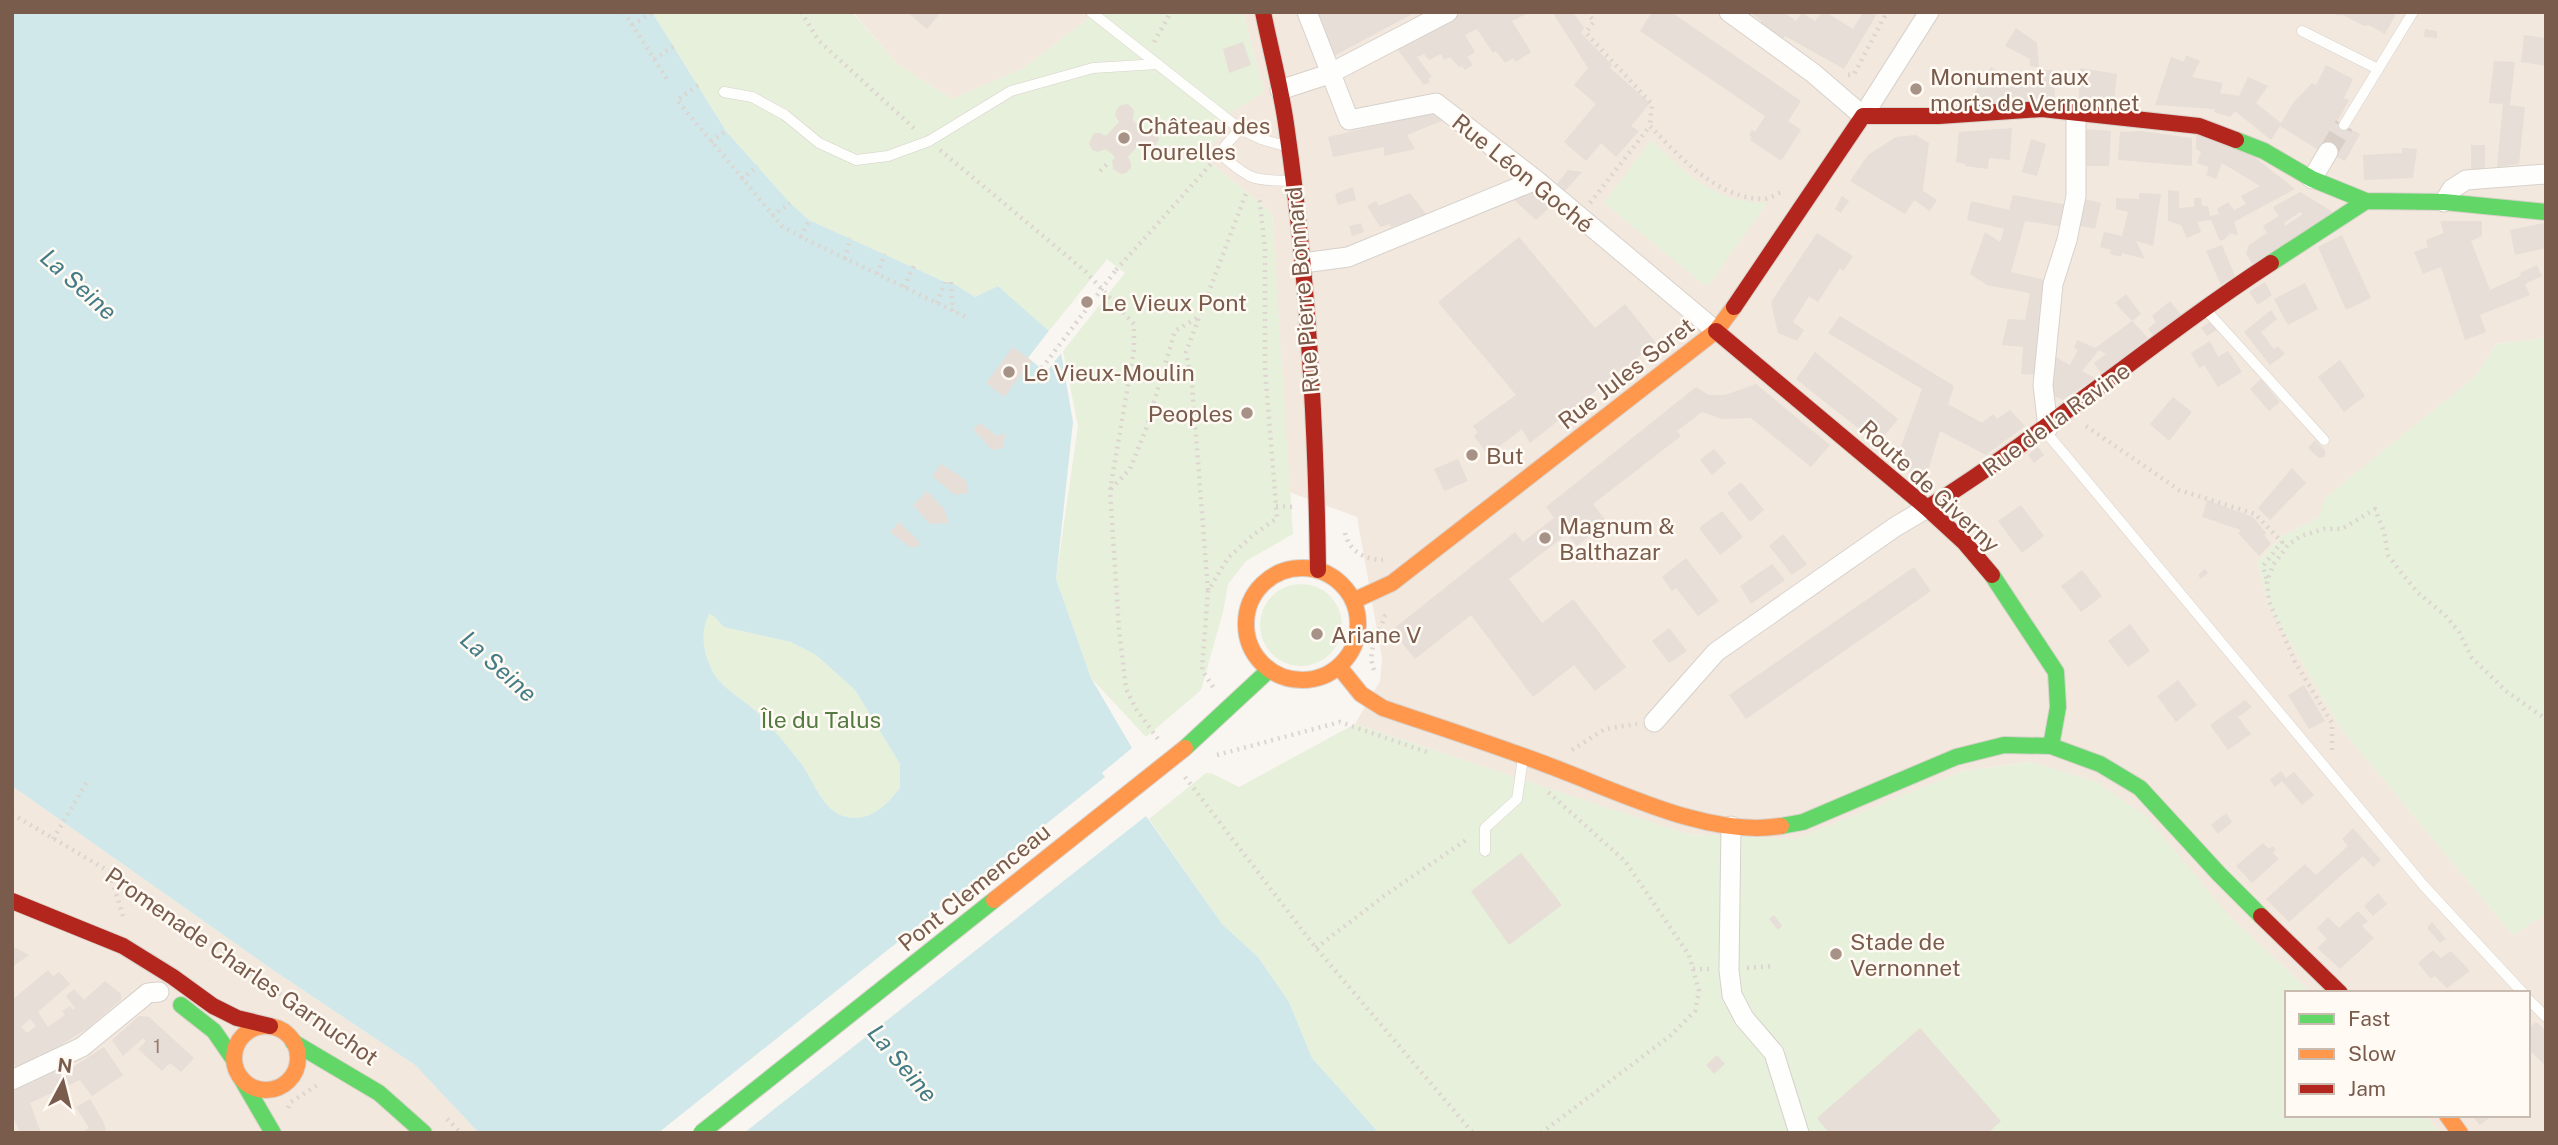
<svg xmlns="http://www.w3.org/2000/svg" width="2558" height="1145" font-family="'Public Sans',sans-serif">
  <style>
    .residential { fill: #f2e8de }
    .green { fill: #e7f0db }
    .water { fill: #d0e8ea; fill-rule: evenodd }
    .pier { fill: #f9f5f0 }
    .building { fill: #e6ded7; fill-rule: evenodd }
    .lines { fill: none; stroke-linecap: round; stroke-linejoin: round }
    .street-tunnel { stroke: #d9cfc7; stroke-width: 19; stroke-dasharray: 19 10; stroke-linecap: butt }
    .lane-casing { stroke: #d7d1cb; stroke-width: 11 }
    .street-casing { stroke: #d7d1cb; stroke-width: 21 }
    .fast-casing { stroke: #d9d2cb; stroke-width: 18 }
    .slow-casing { stroke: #d9d2cb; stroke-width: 18 }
    .jam-casing { stroke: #d9d2cb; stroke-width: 18 }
    .path { stroke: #dcd5d0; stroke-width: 4.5; stroke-dasharray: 2 5; stroke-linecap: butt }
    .lane { stroke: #fefefd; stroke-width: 10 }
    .street { stroke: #fefefd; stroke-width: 19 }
    .fast { stroke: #63d668; stroke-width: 16 }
    .slow { stroke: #ff974d; stroke-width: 16 }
    .jam { stroke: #b3261e; stroke-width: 16 }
    .fast-bridge-casing { stroke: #dad1cc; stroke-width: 18; stroke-linecap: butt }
    .slow-bridge-casing { stroke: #dad1cc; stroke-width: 18; stroke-linecap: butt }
    .path-bridge { stroke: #dcd5d0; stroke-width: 4.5; stroke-dasharray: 2 5; stroke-linecap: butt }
    .fast-bridge { stroke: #63d668; stroke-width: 16 }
    .slow-bridge { stroke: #ff974d; stroke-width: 16 }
    .poi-dot { fill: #a69286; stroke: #fffaf3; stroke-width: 2.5 }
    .labels { text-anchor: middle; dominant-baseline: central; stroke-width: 5; stroke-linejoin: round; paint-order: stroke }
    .number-label { font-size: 19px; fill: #977e72 }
    .poi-label { font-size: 23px; fill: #7a5c4d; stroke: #fffaf3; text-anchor: start }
    .street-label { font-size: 23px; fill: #7a5c4d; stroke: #fffaf3 }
    .park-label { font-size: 23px; fill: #537a41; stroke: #fffaf3 }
    .water-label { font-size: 24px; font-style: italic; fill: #437c86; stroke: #fffaf3 }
  </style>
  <rect width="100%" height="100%" fill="#f9f5f0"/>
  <path class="residential" d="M853 12H1097L1022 69 952 99 897 64Z
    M1243 12H2546V338L2496 344 2478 374 2417 425 2319 518 2281 537 2257 563 2269 606 2340 727 2513 935 2546 914V1133H2439L2426 1115H2528V993H2312L2229 916 2096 782 2030 762 1963 771 1796 839 1686 834 1355 724 1380 681 1382 658 1357 517 1289 492 1272 213 1211 163 1204 154 1222 133 1223 117 1264 92Z
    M12 786 273 970 415 1065 479 1133H12Z"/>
  <path class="green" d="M652 12H852L897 64 952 99 1022 69 1097 12H1243L1264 92 1224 117 1222 133 1204 154 1211 163 1272 213 1293 534 1246 561 1228 584 1223 612 1201 690 1146 737 1091 678 1056 579 1078 426 1063 351 1125 273 1107 259 1049 331 998 286 975 297 951 282H945L809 220 790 203 726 131Z
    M1651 140C1690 176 1711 201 1767 203L1707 287 1604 203Z
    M2546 338V914L2513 935 2340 727 2269 606 2257 563 2281 537 2319 518 2324 499 2478 374 2496 344Z
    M1260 625a41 41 0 1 1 82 0a41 41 0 1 1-82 0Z
    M708 614 714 615 724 627 791 642 816 655 855 690 900 764V788C887 804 871 822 847 817 822 812 814 780 800 762 787 746 773 729 758 713 745 700 724 690 714 674 704 656 699 633 708 614Z
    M1355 724 1687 834 1796 839 1963 771 2031 762 2096 782 2146 816 2229 916 2312 993H2287V1115H2426L2439 1133H1379L1312 1058 1289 1002 1258 957 1222 924 1149 819 1206 773 1213 774 1239 787Z"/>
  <path class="water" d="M12 12H652L726 131 790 203 809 220 945 282H951L975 297 998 286 1049 331 1060 347 1073 422 1056 579 1091 678 1132 748 1102 773 1146 816 1222 924 1258 957 1289 1002 1312 1058 1379 1133H479L415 1065 273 970 12 786ZM709 614 714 616 724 627 791 642 816 655 855 690 900 764V788C887 804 871 822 847 817 822 812 814 780 800 762 787 746 773 728 758 713 745 700 724 690 714 674 704 656 699 633 709 614Z"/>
  <path class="pier" d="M1051 328 1064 350 1046 372 1028 358Z
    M1135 746 1134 751 1107 773 1151 817 1148 819 1146 816 744 1133H658L1105 777 1102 773Z"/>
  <path class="building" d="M907 12H941L927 29Z
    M1317 12H1416L1334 56Z
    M1465 12H1531L1512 21 1531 52 1516 62 1513 58 1505 63 1496 51 1493 53 1477 29 1465 35 1475 52 1467 57 1473 65 1465 70 1462 66 1459 67 1450 57 1444 60 1441 54 1429 60 1424 54 1417 57 1432 77 1428 79 1430 82 1424 85 1395 46Z
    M1552 12H1573L1584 28 1581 33 1612 65 1610 68 1650 103 1631 126 1639 131 1616 157 1601 143 1586 161 1564 142 1596 104 1574 85 1588 68Z
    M1652 12H1671L1801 101 1788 121 1801 130 1781 161 1750 140 1752 137 1749 135 1752 130 1755 132 1765 116 1640 31Z
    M1749 12H1784L1796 21 1802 13 1815 21 1822 12H1826L1853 29 1863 12H1878L1844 69 1785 36 1783 39 1760 24 1762 21Z
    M2330 12H2397L2385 34 2369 25 2364 26 2343 15 2338 16Z
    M2016 28 2037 43 2039 67 2030 66V59L2005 46Z
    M2425 29 2437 31V38L2424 37Z
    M2524 35 2546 38V66L2521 62Z
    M1243 42 1251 65 1229 73 1223 49Z
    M2186 55 2200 61 2192 77 2223 83 2220 93 2239 96 2248 77 2268 86 2256 103 2281 123 2293 103 2312 83 2316 85 2326 65 2353 79 2344 98 2349 100 2337 122 2360 134 2345 161 2321 149 2320 151 2280 126 2271 140 2235 111 2230 117 2214 112 2215 109 2155 105 2171 57 2184 62Z
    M2494 61 2515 62 2510 105 2525 107 2519 164 2497 167 2503 104 2489 103Z
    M1991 67 2001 73 1997 80 2040 73 2039 70H2053L2055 98 1978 104 1973 95Z
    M2080 68 2117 74 2114 102 2079 100Z
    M1128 104 1134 110 1133 121 1145 130 1156 131 1159 139 1155 147 1150 149 1141 142 1128 157 1131 163V168L1126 173 1121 174 1113 169 1112 161 1115 157 1106 149 1098 152 1092 150 1089 143 1094 133H1100L1106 136 1119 122 1115 115 1117 109 1121 105Z
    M1430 109 1444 120 1407 135 1415 149 1384 156V147L1333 157 1328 137 1395 121V119Z
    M2012 128 2010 160 1989 158 1988 169 1965 166 1966 164 1956 162 1959 132Z
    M2084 129 2111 131 2109 166H2084Z
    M2142 131 2192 138V166L2118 160 2120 132Z
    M2196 134 2252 155 2295 189 2234 222 2238 235 2230 233 2225 239 2220 241 2211 220 2197 222 2201 232 2187 238 2181 225 2168 221V190L2179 191V208L2194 207V198H2201L2202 206H2208L2210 216 2219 214 2217 209 2228 202 2234 210 2246 204 2241 196 2260 186 2222 163 2216 179 2206 175 2209 167 2197 163 2201 152 2196 149Z
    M1916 135 1929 143 1923 191 1937 200 1930 211 1914 200 1905 214 1850 181 1868 155 1896 137Z
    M2031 139 2046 144 2037 176 2022 172Z
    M2471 145H2485V168L2471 170Z
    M2402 148 2417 149 2413 178 2364 180 2363 155 2402 153Z
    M1568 170 1582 172 1565 191 1557 184Z
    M1353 187 1356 200 1338 205 1335 194Z
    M1528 189 1550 207 1536 220 1513 199Z
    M2300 192 2333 212 2254 266 2246 254 2249 245 2267 233 2263 226 2279 216 2273 207ZM2300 212 2303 214 2285 226 2284 223Z
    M1410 193 1427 215 1391 227 1390 224 1380 227 1367 206 1376 201 1379 206Z
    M2139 193 2161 194 2153 246 2136 241 2145 259 2122 253 2121 257 2110 254 2111 250 2100 247 2104 232 2122 236 2128 212 2116 209V198L2139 199Z
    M2013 195 2069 205 2064 227 2025 221 2011 272 2049 281 2040 375 2021 374 2023 347 2002 345 2008 319 2025 320 2030 293 1987 285 1970 274 1985 232 2000 242 2004 229 1967 220 1971 201 2009 210Z
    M1842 196 1849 201 1841 213 1835 209Z
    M2084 199 2101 203 2095 229 2078 225Z
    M2440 221H2482V236L2471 241 2490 290 2521 276 2520 273 2537 265 2542 276 2525 284 2530 295 2480 315 2486 332 2465 340 2441 267 2423 274 2414 252 2428 247 2426 240 2444 233Z
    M1361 223 1364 232 1352 236 1349 226Z
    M2544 223 2546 248 2515 255 2510 230Z
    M1817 233 1853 256 1843 271 1840 268 1818 302 1809 296 1793 322 1804 330 1797 341 1778 333 1771 302Z
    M2342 235 2371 298 2346 310 2318 247Z
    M1519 237 1595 328 1625 304 1656 343 1530 443 1522 429 1488 455 1474 436 1478 432 1473 426 1516 395 1438 302Z
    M2222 245 2235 276 2221 285 2206 251Z
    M2265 282 2272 295 2258 305 2249 292Z
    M2305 283 2318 309 2288 325 2274 299Z
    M2126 294 2141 314 2132 321 2115 303Z
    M2170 301 2181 315 2154 336 2148 329 2156 322 2152 316Z
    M2271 310 2277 319 2261 332 2274 349 2278 346 2285 354 2270 365 2244 332Z
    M1840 316 1954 386 1948 404 1982 423 1993 414 1997 419 2010 410 2025 426 1986 455 1940 431 1924 484 1896 460 1922 389 1828 333Z
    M2132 321 2148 338 2101 374 2094 363 2106 354 2099 350 2082 371 2095 378 2063 400 2050 394 2052 355 2070 365 2078 350 2074 348 2077 340 2095 348Z
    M2212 321 2219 328 2207 336 2201 328Z
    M2210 341 2218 357 2228 351 2242 372 2218 387 2204 365 2199 368 2191 353Z
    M1013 347 1032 361 1004 397 986 383Z
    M1815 352 1898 419 1878 444 1796 379Z
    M2340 360 2365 396 2344 412 2318 377Z
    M2261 379 2280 402 2269 411 2250 389Z
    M1756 384 1830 445 1811 467 1751 418 1722 419 1702 412 1677 431 1681 436 1593 504 1607 522 1577 546 1567 534 1509 579 1542 623 1573 599 1626 667 1595 691 1574 665 1533 697 1471 615 1415 659 1392 630 1515 532 1523 542 1554 518 1546 507 1696 387 1709 395H1725Z
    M2173 397 2192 412 2169 441 2150 424Z
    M980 423 998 437 1003 433 1005 435 1003 448 992 450 973 429Z
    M2315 440 2325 450V457L2319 458 2308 448Z
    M1475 447 1481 455 1469 463 1464 455Z
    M2038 447 2044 455 2034 463 2028 455Z
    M1714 449 1726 463 1712 475 1700 460Z
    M1458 459 1468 481 1444 491 1434 469Z
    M941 464 966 480 968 493 955 495 932 476Z
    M2292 468 2306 483 2270 520 2258 508Z
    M1741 482 1764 510 1750 522 1727 493Z
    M927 491 944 509 949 523 930 524 913 505Z
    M2207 500 2253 517 2266 533 2264 535 2271 544 2259 556 2238 533 2241 530 2202 517Z
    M2021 505 2044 536 2022 553 1998 521Z
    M1722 511 1743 537 1720 555 1699 528Z
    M899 522 920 542 919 546 911 548 890 532Z
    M1783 534 1807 564 1792 575 1769 546Z
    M1686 558 1719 601 1698 616 1676 588 1672 591 1662 577Z
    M1772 564 1785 580 1751 604 1740 586Z
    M1914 567 1931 591 1746 719 1729 695Z
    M2205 569 2208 573 2201 579 2198 575Z
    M2082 570 2102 596 2081 612 2061 586Z
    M2130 624 2150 651 2128 667 2108 641Z
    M1669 628 1687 651 1669 663 1652 641Z
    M2178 680 2197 705 2176 722 2157 696Z
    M2304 685 2325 721 2309 729 2288 695Z
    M2245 700 2252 707 2238 717 2251 734 2228 750 2210 725Z
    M2281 771 2286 778 2294 772 2314 795 2302 805 2282 781 2275 787 2270 780Z
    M2226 813 2232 822 2218 834 2211 825Z
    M2353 828 2381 860 2373 867 2363 856 2289 922 2266 899 2305 864 2316 875 2348 846 2342 839Z
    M2263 843 2269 849 2273 846 2276 850 2273 853 2279 859 2252 883 2236 866Z
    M1521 853 1562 905 1509 945 1471 891Z
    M2378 893 2387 904 2373 916 2364 906Z
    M2358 911 2368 921 2362 926 2374 938 2340 969 2317 948 2327 939 2317 928 2328 917 2339 928Z
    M1774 915 1782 926 1778 930 1769 919Z
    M2432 922 2446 939 2440 943 2427 928Z
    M12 946 29 955 12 967Z
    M2433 950 2441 958 2451 951 2470 971 2447 988 2435 976 2430 978 2418 963Z
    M48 970 53 976 59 972 70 984 38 1012 48 1027 65 1015 62 1011 70 1006 73 1010 75 1008 66 996 74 989 84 1000 105 981 121 994V1000L88 1028 19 1071 12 1061V1000ZM30 1019 36 1026 27 1033 21 1027Z
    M139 1016 149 1017 194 1058 181 1072 170 1063 162 1071 138 1049 146 1041 143 1038 123 1056 112 1040Z
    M2537 1022 2546 1032V1066L2528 1049V1023L2530 1026Z
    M1920 1028 2001 1121 1988 1133H1829L1817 1118Z
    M104 1047 123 1075 92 1096 80 1080 30 1103 41 1133H20L12 1114V1092L64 1067 67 1071Z
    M1717 1055 1725 1064 1714 1074 1706 1065Z
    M90 1099 103 1121 106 1130 101 1133H80L89 1128 76 1107Z
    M2477 1115H2487L2489 1118 2480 1125 2474 1118Z"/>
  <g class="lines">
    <path class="street-tunnel" d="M2328 152 2344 125"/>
    <defs>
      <path id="lane" d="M1091 12 1240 129 1261 139 1285 146
        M2302 31 2378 69
        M724 92 752 97 785 115 819 143 856 160 888 156 929 141 1011 91 1093 68 1158 64
        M2344 125 2413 12
        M1240 129 1225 146 1226 159C1253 182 1257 180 1291 181
        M2205 309 2324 440
        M2045 431 2424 886 2523 993
        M1485 851V828L1517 799 1523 758
        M2528 999 2546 1017"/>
      <path id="street" d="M1307 12 1349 120 1436 103 1536 180 1716 331
        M1729 12 1813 73 1863 116 1929 12
        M1280 90 1329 74 1448 12
        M2312 179 2328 152
        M2444 202 2452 189 2466 180 2546 174
        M1303 263 1348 257 1536 180
        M2048 428 2043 385 2053 284 2067 240 2076 196V112
        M1654 722 1716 652 1895 527 1927 508
        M1731 826 1729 970 1732 995 1744 1018 1774 1053 1799 1133
        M12 1080 82 1047 148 993 159 992"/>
      <path id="fast" d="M2236 140 2264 151 2312 179 2366 201 2444 202 2546 212
        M2271 263 2366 201
        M1992 575 2056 672 2058 707 2051 746
        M1185 748 1269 670
        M1781 826 1803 822 1956 757 2004 745 2051 746 2100 764 2140 788 2219 874 2261 916
        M181 1005 214 1031 234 1060
        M293 1042 379 1093 424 1133
        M241 1078 273 1133"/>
      <path id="slow" d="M1246 624a56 56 0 1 1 112 0a56 56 0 1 1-112 0Z
        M1353 601 1392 583 1716 331 1734 307
        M1340 668 1361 694 1383 708C1439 727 1495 745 1550 766 1618 791 1708 838 1781 826
        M234 1058a32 32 0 1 1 64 0a32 32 0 1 1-64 0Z
        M2447 1115 2460 1133"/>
      <path id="jam" d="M1263 12C1271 52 1282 91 1287 131 1308 276 1316 424 1318 570
        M1734 307 1863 116H1939L2042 109 2199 126 2236 140
        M1716 331 1927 508 1964 542 1992 575
        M1927 508C2047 433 2153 340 2271 263
        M12 901 123 946 173 977 213 1006 237 1018 270 1026
        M2261 916 2340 993"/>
    </defs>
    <use href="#lane" class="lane-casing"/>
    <use href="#street" class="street-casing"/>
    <use href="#fast" class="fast-casing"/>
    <use href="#slow" class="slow-casing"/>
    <use href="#jam" class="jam-casing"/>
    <path class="path" d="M624 12 667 79
      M801 12 819 41 917 131
      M1586 12 1594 21 1586 33 1652 104 1650 126
      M632 25 652 13
      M1154 42 1171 12
      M654 59 674 46
      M1848 75 1854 74 1887 12
      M698 85 677 100 782 226 801 237 966 317
      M711 142 726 131
      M940 150 1085 271 1134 324V350L1110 490 1119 629 1126 689 1136 709 1158 739
      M1100 171 1109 162
      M741 179 758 166
      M1590 203 1650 126C1680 157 1716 198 1763 199 1769 199 1777 194 1783 191
      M772 216 790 203
      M801 237 809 220
      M845 259 850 238
      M1116 270 1211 164
      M877 274 885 254
      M951 282 953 311
      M904 287 914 266
      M937 303 945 282
      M2086 426 2179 490 2255 514 2282 542 2263 566 2267 580
      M1111 489 1130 469 1146 429 1175 331 1197 318
      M1276 506 1293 507
      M1345 533C1349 551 1365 560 1383 560
      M1208 590 1192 385 1186 352 1247 191
      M1374 670C1366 651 1379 634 1385 616L1389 614
      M1213 687 1202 670 1208 591 1228 558 1253 535 1277 518 1265 369V249L1259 195
      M1572 750 1605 729 1637 724
      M2332 750V723L2295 662 2269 601 2267 582 2273 565 2288 545 2301 536 2324 529H2342L2375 509 2384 532 2388 555 2400 571 2418 593 2445 615 2459 632 2472 658 2506 691 2546 719
      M1217 755 1340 722 1427 752
      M1185 777 1316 948 1473 1133
      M12 814 110 872 264 983 362 1049
      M53 839 87 782
      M110 874 124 919
      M1316 948 1384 896 1469 838
      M1747 968 1774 966
      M1693 969H1710
      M288 1108 291 1102 319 1084
      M447 1119 461 1133
      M1541 1133 1670 1036 1695 1011 1699 991 1689 955 1625 861 1548 792"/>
    <use href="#lane" class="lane"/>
    <use href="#street" class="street"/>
    <use href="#fast" class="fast"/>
    <use href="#slow" class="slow"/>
    <use href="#jam" class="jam"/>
    <defs>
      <path id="fast-bridge" d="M701 1133 994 900"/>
      <path id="slow-bridge" d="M994 900 1185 748"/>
    </defs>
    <use href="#fast-bridge" class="fast-bridge-casing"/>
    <use href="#slow-bridge" class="slow-bridge-casing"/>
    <path class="path-bridge" d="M1042 368 1116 270"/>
    <use href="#fast-bridge" class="fast-bridge"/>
    <use href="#slow-bridge" class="slow-bridge"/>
  </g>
  <g class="poi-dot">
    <circle cx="1916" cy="89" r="7"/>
    <circle cx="1124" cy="138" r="7"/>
    <circle cx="1087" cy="302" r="7"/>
    <circle cx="1009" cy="372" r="7"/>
    <circle cx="1247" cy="413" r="7"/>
    <circle cx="1472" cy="455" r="7"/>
    <circle cx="1545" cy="538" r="7"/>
    <circle cx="1317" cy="634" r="7"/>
    <circle cx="1836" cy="954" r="7"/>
  </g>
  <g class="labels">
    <g class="number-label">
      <text x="157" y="1046">1</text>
    </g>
    <g class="poi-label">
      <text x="1930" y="76">Monument aux<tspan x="1930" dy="26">morts de Vernonnet</tspan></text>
      <text x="1138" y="125">Château des<tspan x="1138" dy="26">Tourelles</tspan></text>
      <text x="1101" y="302">Le Vieux Pont</text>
      <text x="1023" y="372">Le Vieux-Moulin</text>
      <text x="1233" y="413" text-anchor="end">Peoples</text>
      <text x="1486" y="455">But</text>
      <text x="1559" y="525">Magnum &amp;<tspan x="1559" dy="26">Balthazar</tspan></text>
      <text x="1331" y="634">Ariane V</text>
      <text x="1850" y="941">Stade de<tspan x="1850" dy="26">Vernonnet</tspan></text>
    </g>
    <g class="street-label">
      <text transform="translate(1523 173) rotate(39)">Rue Léon Goché</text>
      <text transform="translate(1302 290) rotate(-95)">Rue Pierre Bonnard</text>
      <text transform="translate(1626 373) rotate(-38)">Rue Jules Soret</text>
      <text transform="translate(2056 419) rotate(-36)">Rue de la Ravine</text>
      <text transform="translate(1930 486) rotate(43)">Route de Giverny</text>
      <text transform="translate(974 887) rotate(-39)">Pont Clemenceau</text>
      <text transform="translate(242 966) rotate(35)">Promenade Charles Garnuchot</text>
    </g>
    <g class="park-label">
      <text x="821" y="719">Île du Talus</text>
    </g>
    <g class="water-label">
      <text transform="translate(79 284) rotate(42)">La Seine</text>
      <text transform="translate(499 666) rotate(42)">La Seine</text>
      <text transform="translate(903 1063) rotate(50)">La Seine</text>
    </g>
  </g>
  <rect width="2558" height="1145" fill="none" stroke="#7a5c4d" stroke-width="28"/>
  <rect x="2285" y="991" width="245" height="126" fill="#fffaf3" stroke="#cabbb1" stroke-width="2"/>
  <rect x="2299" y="1014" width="35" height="10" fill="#63d668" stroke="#cabbb1" stroke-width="2"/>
  <text x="2348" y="1026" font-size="21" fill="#7a5c4d">Fast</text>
  <rect x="2299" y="1049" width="35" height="10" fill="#ff974d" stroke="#cabbb1" stroke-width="2"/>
  <text x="2348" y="1061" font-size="21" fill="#7a5c4d">Slow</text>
  <rect x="2299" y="1084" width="35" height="10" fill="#b3261e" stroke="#cabbb1" stroke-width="2"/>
  <text x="2348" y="1096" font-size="21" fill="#7a5c4d">Jam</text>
  <g transform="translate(63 1082) rotate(7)" stroke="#fffaf3" stroke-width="5" paint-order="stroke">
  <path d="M0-5L12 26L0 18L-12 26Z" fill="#7a5c4d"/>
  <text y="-10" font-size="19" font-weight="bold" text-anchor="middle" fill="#7a5c4d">N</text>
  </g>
</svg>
